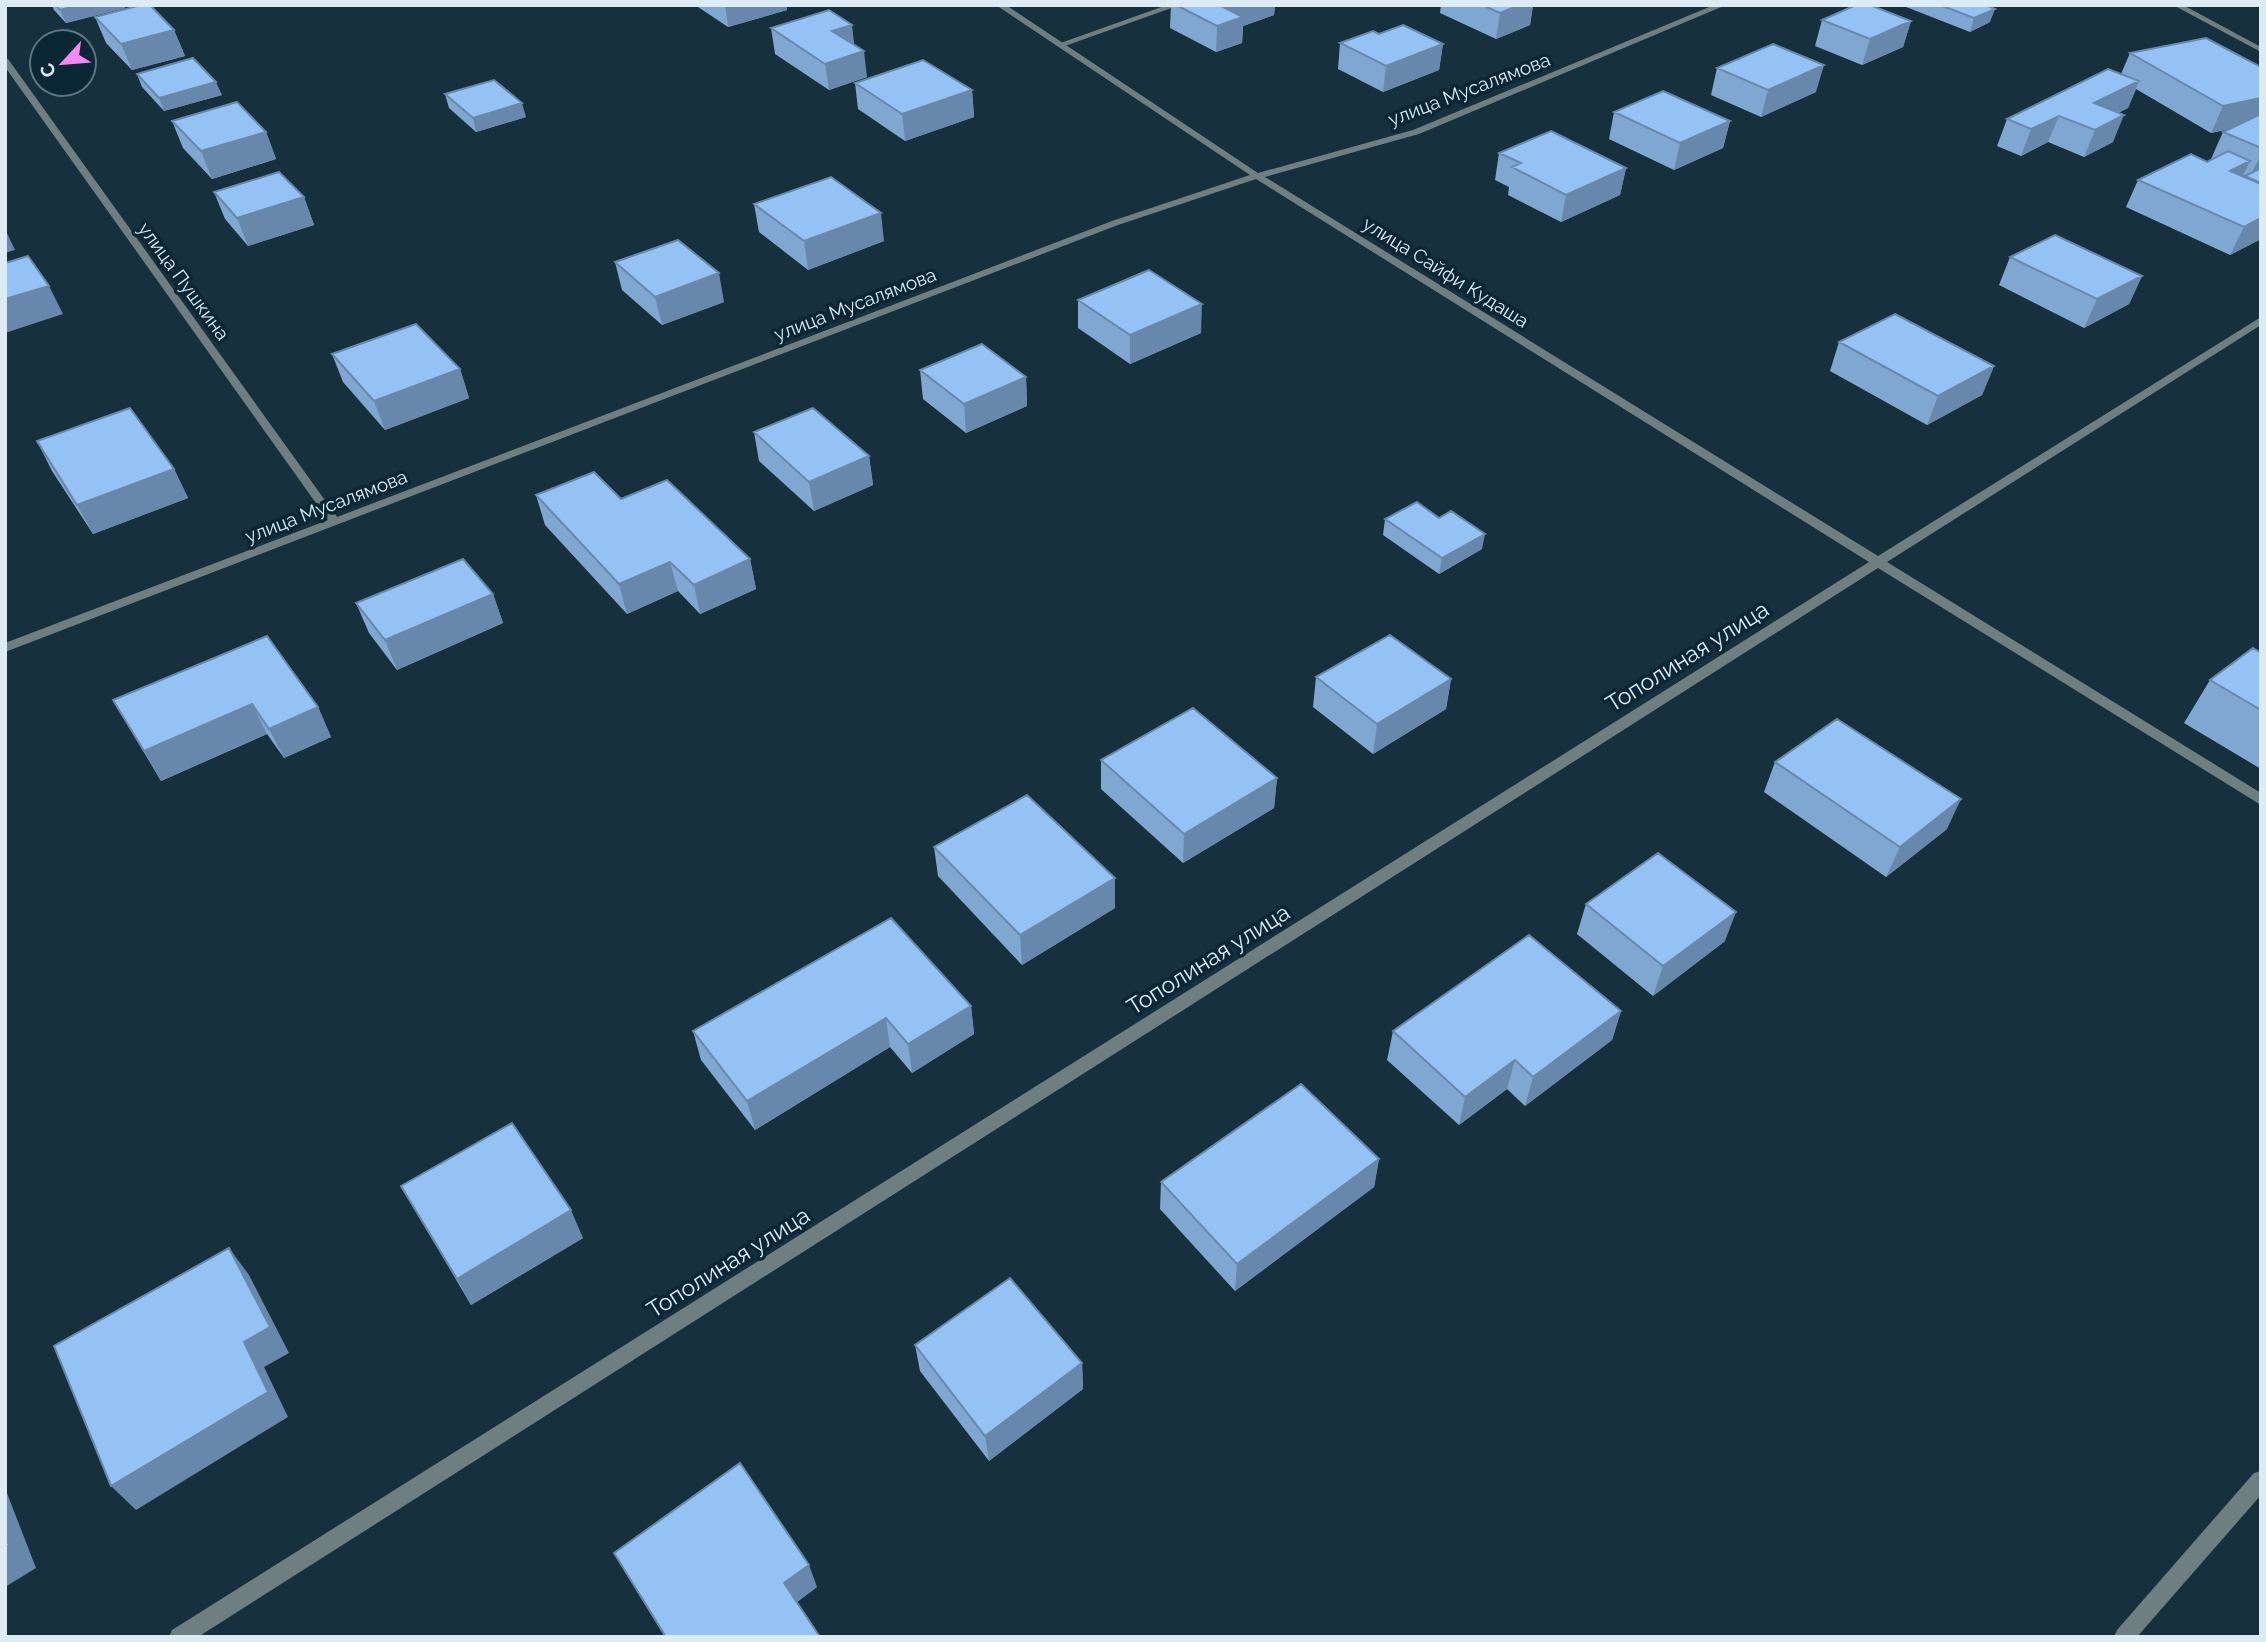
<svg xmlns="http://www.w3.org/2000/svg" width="2266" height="1642" font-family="Raleway,sans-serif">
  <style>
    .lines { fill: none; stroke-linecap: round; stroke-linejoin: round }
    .lane { fill: #6f7e81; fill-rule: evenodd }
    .street { fill: #6f7e81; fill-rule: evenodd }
    .wall { fill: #80a7d2 }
    .shaded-wall { fill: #6888ab }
    .building { fill: #95c2f4; stroke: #6888ab; stroke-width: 2 }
    .labels { text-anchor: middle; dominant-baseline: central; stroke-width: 7; stroke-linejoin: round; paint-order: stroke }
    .far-street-label { font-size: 19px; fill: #dcebf4; stroke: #0b2634 }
    .street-label { font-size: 23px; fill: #dcebf4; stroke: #0b2634 }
  </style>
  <rect width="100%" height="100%" fill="#16303e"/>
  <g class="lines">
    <path class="lane" d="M1167 5H1180L1062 47 1055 45Z"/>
    <path class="street" d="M996 5H1006L1258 173 1413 130 1714 5H1726L1419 134 1265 177 1878 556 2261 317V325L1887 562 2261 793V805L1878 568 198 1637H169L172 1630 1869 562 1256 179 1118 225 5 652V643L328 520 5 67V59H8L337 517 1112 221 1250 175Z
      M2173 5H2183L2261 47V52Z
      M2261 1471V1495L2137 1637H2114L2117 1630 2254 1473Z"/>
  </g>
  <path class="wall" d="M52 5H124L125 8 66 23 54 10Z
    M698 5H787V10L728 27 698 7Z
    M1171 5H1275L1274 15 1243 26 1242 43 1216 52 1170 28Z
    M1441 5H1533L1530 25 1496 39 1440 13Z
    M1901 5H1986L1990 22 1970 32Z
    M95 17 174 30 185 56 132 70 106 43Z
    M1822 20 1911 21 1903 47 1862 65 1815 46Z
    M771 28 867 77 829 90 775 54Z
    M1379 34 1443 44 1439 70 1383 92 1338 69 1340 43Z
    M2130 53 2261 67V239L2230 255 2126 207 2138 180 2207 162 2211 159 2223 132 2230 129 2211 133 2136 89 2128 108 2118 113 2113 142 2084 157 2048 142 2021 156 1997 146 2007 119 2121 74Z
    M1717 68 1816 92 1761 117 1711 95Z
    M137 74 222 95 164 111 142 87Z
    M855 83 972 90 974 117 905 141 858 109Z
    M445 94 526 117 476 132 449 108Z
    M1614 112 1730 121 1723 148 1674 170 1609 139Z
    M172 121 266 132 276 159 212 179 183 148Z
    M1499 153 1626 168 1620 195 1561 222 1508 195 1509 187 1495 180Z
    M214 192 304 197 314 225 248 246 225 219Z
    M754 204 884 241 808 270 759 232Z
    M2010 257 2142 276 2129 304 2084 328 1999 285Z
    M615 262 724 302 662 325 622 290Z
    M1078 300 1201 333 1130 364 1078 328Z
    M1839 342 1994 366 1982 395 1927 425 1830 371Z
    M332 354 460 369 469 398 385 430 343 382Z
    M920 370 1026 377 1027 406 966 433 923 399Z
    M754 432 869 456 873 485 814 511 759 461Z
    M37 441 174 469 188 498 93 534 52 471Z
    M536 495 621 499 750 559 756 589 700 614 678 591 627 614 545 525Z
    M1385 519 1482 549 1439 574 1383 535Z
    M493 594 503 623 397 670 369 633 356 603Z
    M2261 653V769L2184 723 2210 680Z
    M1316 677 1451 679 1446 709 1373 754 1313 707Z
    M113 700 318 707 331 737 284 758 267 734 161 781Z
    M1101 760 1277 778 1274 808 1183 863 1101 789Z
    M1775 762 1947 829 1886 877 1764 792Z
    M934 847 1115 908 1022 965 938 876Z
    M1586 904 1725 941 1653 996 1577 934Z
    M971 1006 974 1034 912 1073 890 1047 755 1130 701 1060 693 1031Z
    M1621 1011 1612 1040 1525 1106 1507 1089 1459 1125 1387 1060 1393 1031Z
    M1379 1159 1374 1187 1235 1291 1160 1209 1161 1182Z
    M401 1186 583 1238 471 1305Z
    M915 1345 1082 1363 1083 1389 989 1461 920 1371Z
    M614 1553 817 1587 797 1602 820 1637H665L627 1575Z"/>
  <path class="shaded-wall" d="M79 5H124L125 8 66 23 60 10Z
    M725 5H787V10L728 27Z
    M1230 5H1275L1274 15 1243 26 1242 43 1216 52 1217 26 1223 7Z
    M1521 5H1533L1530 25 1496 39 1500 13Z
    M1995 9 1990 22 1970 32 1974 18Z
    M1911 21 1903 47 1862 65 1870 39Z
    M852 25 855 51 832 31Z
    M174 30 185 56 132 70 121 44Z
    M1443 44 1439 70 1383 92 1386 66Z
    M864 51 867 77 829 90 825 64Z
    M1824 65 1816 92 1761 117 1768 90Z
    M2139 81 2128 108 2088 128 2094 103Z
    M216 82 222 95 164 111 159 98Z
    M972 90 974 117 905 141 902 114Z
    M2261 98V122L2211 133 2223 106Z
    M522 103 526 117 476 132 473 118Z
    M2124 115 2113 142 2084 157 2095 130Z
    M2059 116 2048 142 2021 156 2031 129Z
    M1730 121 1723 148 1674 170 1680 143Z
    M266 132 276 159 212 179 201 151Z
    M2261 155V171L2250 176Z
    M2250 161 2237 188 2230 171Z
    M1626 168 1620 195 1561 222 1566 195Z
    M304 197 314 225 248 246 237 218Z
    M881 213 884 241 808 270 804 241Z
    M2261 218V239L2230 255 2244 227Z
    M5 229 15 250 5 253Z
    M719 273 724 302 662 325 655 297Z
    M2142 276 2129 304 2084 328 2097 299Z
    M49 286 63 314 5 333V299Z
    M1202 304 1201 333 1130 364V335Z
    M1994 366 1982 395 1927 425 1938 396Z
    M460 369 469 398 385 430 374 401Z
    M1026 377 1027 406 966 433 964 404Z
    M869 456 873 485 814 511 809 482Z
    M174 469 188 498 93 534 77 505Z
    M1485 534 1482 549 1439 574 1442 558Z
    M750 559 756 589 700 614 694 585Z
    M670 562 678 591 627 614 619 584Z
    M493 594 503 623 397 670 385 640Z
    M1451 679 1446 709 1373 754 1377 724Z
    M252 704 267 734 161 781 144 751Z
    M318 707 331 737 284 758 269 729Z
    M1277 778 1274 808 1183 863 1184 834Z
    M1961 799 1947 829 1886 877 1900 847Z
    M1115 878V908L1022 965 1020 935Z
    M1736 912 1725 941 1653 996 1663 966Z
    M971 1006 974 1034 912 1073 908 1044Z
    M1621 1011 1612 1040 1525 1106 1533 1077Z
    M886 1018 890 1047 755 1130 747 1101Z
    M1515 1060 1507 1089 1459 1125 1465 1097Z
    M1379 1159 1374 1187 1235 1291 1237 1264Z
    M571 1210 583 1238 471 1305 457 1279Z
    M229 1248 249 1275 289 1353 264 1367 288 1417 136 1510 111 1486 244 1342Z
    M1082 1363 1083 1389 989 1461 985 1436Z
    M5 1488 36 1568 5 1587Z
    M809 1565 817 1587 793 1605 784 1583Z"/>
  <path class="building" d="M56 5H79L60 10Z
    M141 5H150L174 30 121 44 95 17Z
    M1176 5H1230L1223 7 1243 17 1217 26Z
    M1482 5H1520L1500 13Z
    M1856 5H1870L1911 21 1870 39 1822 20Z
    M1940 5H1986L1995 9 1974 18Z
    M829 10 852 25 832 31 864 51 825 64 771 28Z
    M1403 25 1443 44 1386 66 1340 43 1373 31 1379 34Z
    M2206 38 2261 67V98L2223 106 2130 53Z
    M1773 44 1824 65 1768 90 1717 68Z
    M193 58 216 82 159 98 137 74Z
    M923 60 972 90 902 114 855 83Z
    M2108 69 2139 81 2094 103 2124 115 2095 130 2059 116 2031 129 2007 119Z
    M494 80 522 103 473 118 445 94Z
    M1663 91 1730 121 1680 143 1614 112Z
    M237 102 266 132 201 151 172 121Z
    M2261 114V148L2223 132Z
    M1551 131 1626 168 1566 195 1512 167 1521 163 1499 153Z
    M2228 151 2250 161 2230 171 2261 184V218L2244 227 2138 180 2191 154 2207 162Z
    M2261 168V183L2245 176Z
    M279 172 304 197 237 218 214 192Z
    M831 177 881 213 804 241 754 204Z
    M2055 235 2142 276 2097 299 2010 257Z
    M678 240 719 273 655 297 615 262Z
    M28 256 49 286 5 299V263Z
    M1149 270 1202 304 1130 335 1078 300Z
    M1895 314 1994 366 1938 396 1839 342Z
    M416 324 460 369 374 401 332 354Z
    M982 344 1026 377 964 404 920 370Z
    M130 408 174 469 77 505 37 441Z
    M813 408 869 456 809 482 754 432Z
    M594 472 621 499 667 480 750 559 694 585 670 562 619 584 536 495Z
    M1417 502 1439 518 1451 511 1485 534 1442 558 1385 519Z
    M463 559 493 594 385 640 356 603Z
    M1390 635 1451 679 1377 724 1316 677Z
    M267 636 318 707 269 729 252 704 144 751 113 700Z
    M2253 648 2261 653V710L2210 680Z
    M1193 708 1277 778 1184 834 1101 760Z
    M1837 719 1961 799 1900 847 1775 762Z
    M1027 795 1115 878 1020 935 934 847Z
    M1658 853 1736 912 1663 966 1586 904Z
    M891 918 971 1006 908 1044 886 1018 747 1101 693 1031Z
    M1529 935 1621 1011 1533 1077 1515 1060 1465 1097 1393 1031Z
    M1301 1084 1379 1159 1237 1264 1161 1182Z
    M512 1123 571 1210 457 1279 401 1186Z
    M229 1248 270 1327 244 1342 268 1392 111 1486 54 1346Z
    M1010 1278 1082 1363 985 1436 915 1345Z
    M740 1463 809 1565 784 1583 820 1637H666L614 1553Z
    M5 1536 9 1545 5 1548Z"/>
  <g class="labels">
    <g class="far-street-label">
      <text transform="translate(1469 89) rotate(-21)">улица Мусалямова</text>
      <text transform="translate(1446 272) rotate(32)">улица Сайфи Кудаша</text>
      <text transform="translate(184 281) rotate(54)">улица Пушкина</text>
      <text transform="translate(855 304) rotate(-21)">улица Мусалямова</text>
      <text transform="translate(326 506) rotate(-21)">улица Мусалямова</text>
    </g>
    <g class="street-label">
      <text transform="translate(1687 656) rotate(-32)">Тополиная улица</text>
      <text transform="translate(1208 959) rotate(-32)">Тополиная улица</text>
      <text transform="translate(728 1262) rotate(-32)">Тополиная улица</text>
    </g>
  </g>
  <rect width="2266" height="1642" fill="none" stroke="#dcebf4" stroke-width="14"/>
  <g transform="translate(63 63) rotate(244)"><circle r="33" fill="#0b2634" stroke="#5f7581" stroke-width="2"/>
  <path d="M0-5L12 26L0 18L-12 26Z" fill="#f389f1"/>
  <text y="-10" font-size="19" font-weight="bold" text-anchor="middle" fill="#dcebf4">С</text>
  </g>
</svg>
